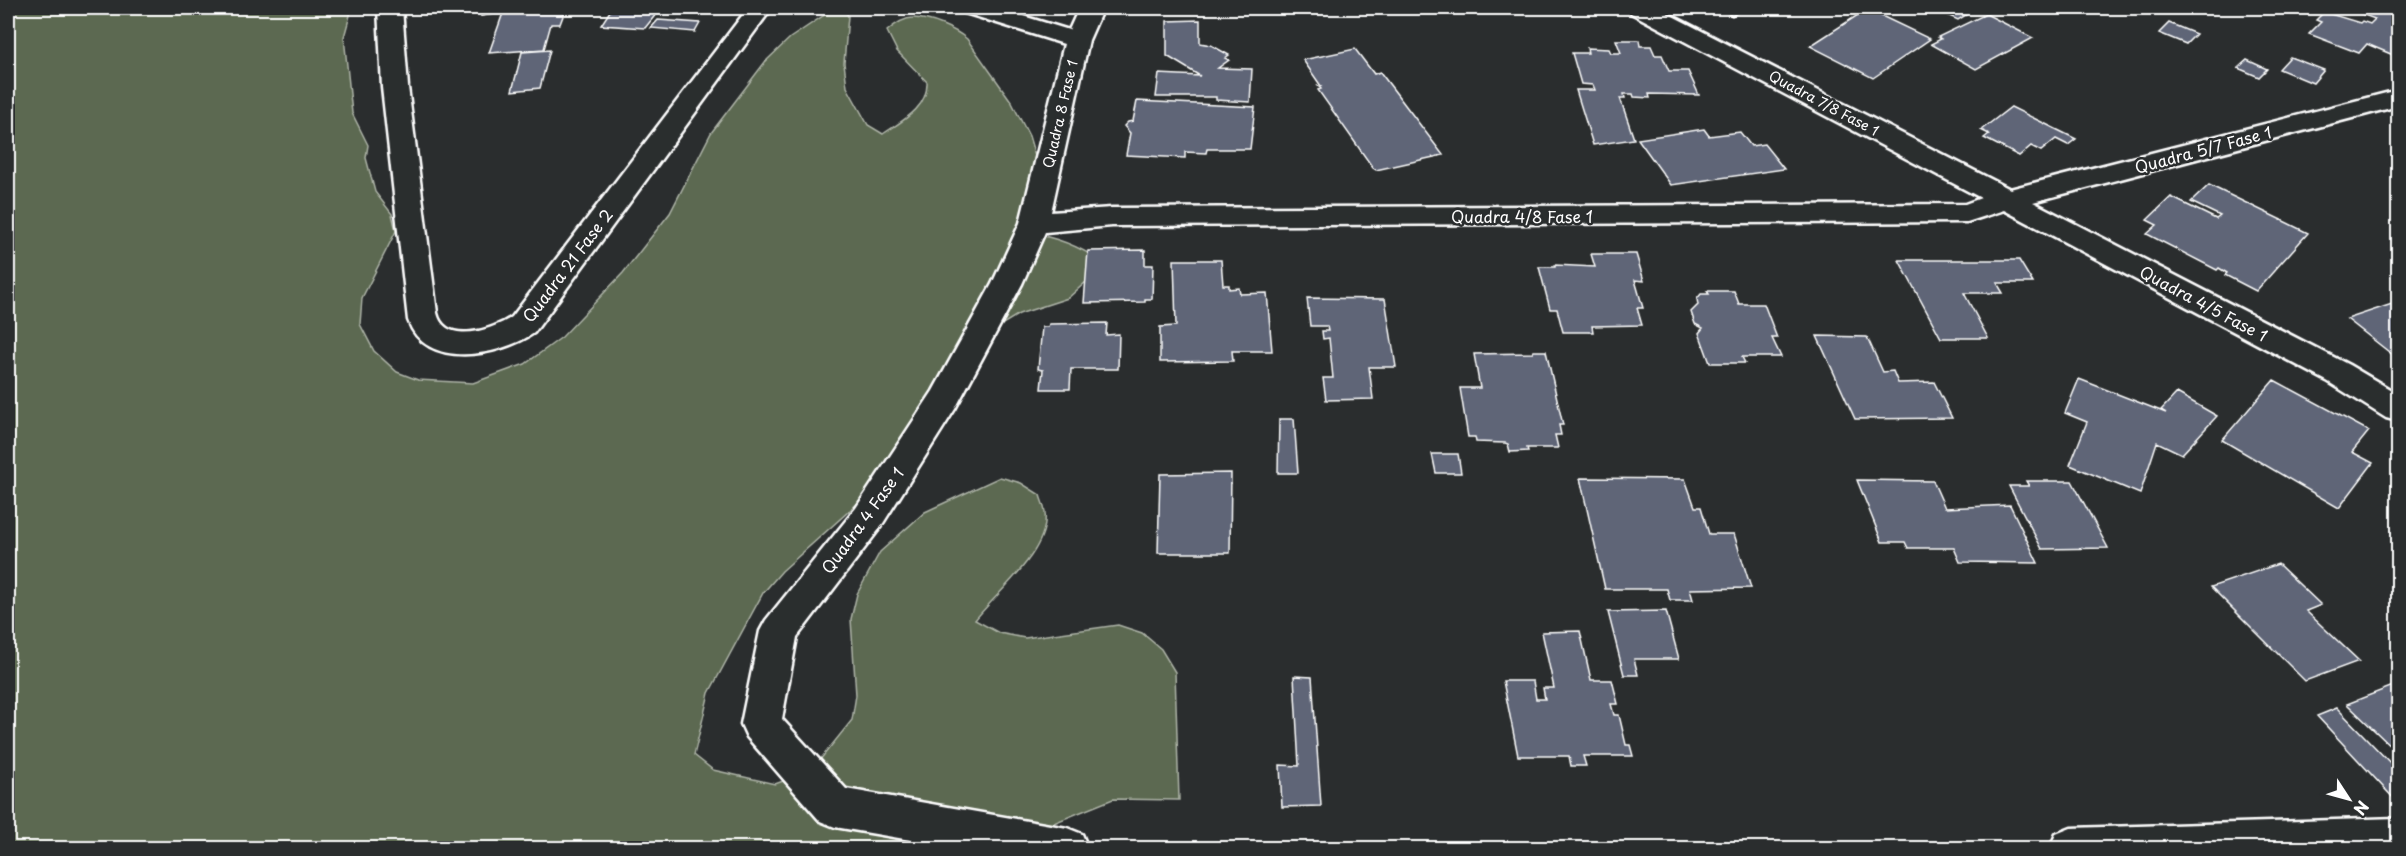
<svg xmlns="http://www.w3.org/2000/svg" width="2406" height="856" font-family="'Playpen Sans',sans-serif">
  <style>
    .green { fill: #5c6951; stroke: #aeb4a8; stroke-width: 1.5 }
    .building { fill: #5e6577; stroke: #fff; stroke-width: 1.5 }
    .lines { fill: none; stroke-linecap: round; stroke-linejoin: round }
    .minor-casing { stroke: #fff; stroke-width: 5 }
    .minor { fill: #2a2d2e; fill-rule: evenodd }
    .labels { text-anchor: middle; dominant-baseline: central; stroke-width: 5; stroke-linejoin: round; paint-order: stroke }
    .far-street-label { font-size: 14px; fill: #fff; stroke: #2a2d2e }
    .street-label { font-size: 16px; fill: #fff; stroke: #2a2d2e }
  </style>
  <rect width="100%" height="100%" fill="#2a2d2e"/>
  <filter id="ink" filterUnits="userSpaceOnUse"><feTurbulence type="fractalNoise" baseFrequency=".0167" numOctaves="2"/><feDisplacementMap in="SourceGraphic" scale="12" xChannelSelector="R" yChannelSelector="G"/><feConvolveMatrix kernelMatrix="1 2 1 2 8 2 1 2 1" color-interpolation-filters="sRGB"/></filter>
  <g filter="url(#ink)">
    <path class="green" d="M8 8H352L344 37 352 113 368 145 366 158 375 192 392 214 396 231 362 298 360 324 374 351 397 372 418 380 473 383 525 364 562 337 623 273 670 213 711 133 765 62 790 38 829 12 844 8 848 16 844 63 847 87 868 125 883 134C902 121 928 108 927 82L897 51 887 31C894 25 903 18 913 18 930 18 955 29 967 39L1011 101 1029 136 1045 190 1019 231C1048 236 1068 241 1093 256L1097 272 1068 298 1019 314 1001 325 966 356 887 477 782 571 763 593 709 693 694 755 713 770 775 784 811 771 852 720 856 695 851 619 857 594 880 552 925 512 1000 477 1021 483 1040 495C1041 500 1045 507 1045 513 1050 551 996 593 975 620L999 633 1025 638 1118 625 1142 633 1161 649 1175 672 1179 800 1113 799 1024 835 958 839 931 848H8Z"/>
    <path class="building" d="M482 8H523L522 10 481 16Z
      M541 8H566L560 24H551L544 49 489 53 503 13 541 10Z
      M612 8H661L645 28 601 25Z
      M1718 8H1746L1732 16Z
      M1932 8H1977L1958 20Z
      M2345 8 2398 9V57L2367 44 2359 53 2309 34 2321 22 2316 20 2324 12 2360 23 2362 21 2370 24 2375 19Z
      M1867 9 1930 39 1873 78 1810 46Z
      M1986 14 2033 38 1976 69 1931 44 1941 39 1938 37Z
      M658 20 700 23 695 32 651 28Z
      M1200 20V43L1211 45 1229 55 1225 58 1229 60 1218 68 1252 69 1250 102 1216 100V97H1156L1159 74 1200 76 1167 56V21Z
      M2169 23 2196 34 2186 44 2159 33Z
      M1616 40H1639L1640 46H1651L1655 55H1662L1669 71H1688L1699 95 1649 94 1650 98 1634 97 1633 94H1624L1625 98H1620L1634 139 1593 145 1576 90H1595L1593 85 1581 84 1572 53H1588L1587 48 1609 49 1611 53H1621Z
      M1355 49 1374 74 1380 72 1443 155 1376 170 1373 168 1318 90 1321 89 1318 86H1321L1303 60Z
      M550 50 540 88 512 91 522 52Z
      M2290 57 2324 70 2313 83 2279 69Z
      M2247 60 2267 69 2259 77 2238 68Z
      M1137 101 1255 107 1250 149H1207L1206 153 1185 152V158L1126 155 1130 133 1124 126 1128 122 1133 121Z
      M2011 107 2076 139 2068 145 2056 139 2041 151 2031 146 2019 156 1984 138 1989 134 1981 130Z
      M1704 129 1709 136 1740 132 1751 146 1764 144 1784 169 1671 185 1638 139Z
      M2209 185 2308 233 2256 291 2225 275 2227 273 2219 268 2217 270 2147 234 2157 225 2147 220 2171 197 2216 219 2220 216 2191 202Z
      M1145 250V265H1153L1152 299H1145V302L1084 303 1088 251Z
      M1591 254H1636L1644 281 1635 280 1643 308H1637L1642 325 1592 326 1593 332H1563L1557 309H1550L1539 267H1555V265L1595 267Z
      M1174 260H1221L1223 285H1229V289L1239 288 1240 294 1267 293 1272 351H1232L1233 361 1160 362V327L1176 326Z
      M1899 260H2019L2033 283H1997L2003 293H1964L1988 338H1941Z
      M1707 291H1734L1739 304H1764L1777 338H1772L1781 357H1742L1745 363H1710L1699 333 1703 328 1695 324 1691 312 1698 305 1697 299 1701 294H1709Z
      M1307 298 1385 299 1396 367H1369L1373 399 1326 400 1323 378H1333L1329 338 1323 339 1322 331H1328L1327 326H1310Z
      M2398 302V359L2347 319Z
      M1107 323 1106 335 1119 334 1118 369H1071L1070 389H1041L1043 370 1038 369 1042 327H1048L1049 324Z
      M1817 336 1867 337 1883 372 1893 371 1898 383 1934 382 1952 418 1855 419Z
      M1533 351H1546L1563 425H1559L1561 435H1555L1558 448H1527L1528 451 1510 452 1508 444 1505 443 1476 442 1475 437H1468L1460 388H1480L1474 354 1533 353Z
      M2079 379 2166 413 2161 410 2177 393 2217 416 2182 454 2157 442 2140 494 2070 465 2087 422 2065 413Z
      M2274 380 2369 431 2352 452 2373 463 2339 508 2222 440Z
      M1279 419H1294L1298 473H1278Z
      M1432 454H1458L1461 473H1436Z
      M1231 473 1230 553H1158L1160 474Z
      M1580 478 1685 479 1695 507H1701L1709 534H1734L1751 588 1690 589 1693 600H1670L1667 589H1605Z
      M1857 480 1933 481 1945 508 2010 505 2038 563 1960 562 1954 548H1908L1905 542H1882Z
      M2026 481H2072L2108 548 2042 549 2009 486H2029Z
      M2278 564 2321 605 2306 611 2359 661 2305 681 2211 587Z
      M1666 611 1679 659H1634L1638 675H1624L1608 612Z
      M1580 631 1591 680H1612L1618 704H1611L1614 715H1619L1626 745H1630L1633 756H1583L1586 766H1571L1569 756H1518L1503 681H1533L1536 699H1545L1543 688H1554L1542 632Z
      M1294 676 1312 677 1321 806 1282 807 1280 765 1299 766Z
      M2398 684V753L2347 704Z
      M2337 708 2398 771V803L2317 716Z"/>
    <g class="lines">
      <defs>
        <path id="minor" d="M378 8H402L408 87 437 313C445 346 493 330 512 317L748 8H772L534 333C500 356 425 371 408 320L382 87Z
          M962 8H997L1069 30 1079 8H1103L1089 40 1051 212 1112 208 1965 204 1981 198 1631 13 1628 8H1657L2010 189 2398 90V106L2033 202 2349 365 2398 394V421L2386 418 2327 381 2004 210 1967 222 1112 226 1045 232 1022 284 955 409 880 528 797 637 782 719 846 789 1067 828 1082 834 1088 848H957L835 827 820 821 747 737 741 724 760 631 766 620 856 508 933 391 992 284 1020 223 1064 44 965 13Z
          M2398 818V848H2050L2056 834 2071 828Z"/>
      </defs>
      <use href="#minor" class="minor-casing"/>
      <use href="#minor" class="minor"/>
    </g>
  </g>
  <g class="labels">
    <g class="far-street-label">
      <text transform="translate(1824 103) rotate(28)">Quadra 7/8 Fase 1</text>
      <text transform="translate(1060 114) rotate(-77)">Quadra 8 Fase 1</text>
    </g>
    <g class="street-label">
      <text transform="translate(2203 149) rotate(-15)">Quadra 5/7 Fase 1</text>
      <text x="1522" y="216">Quadra 4/8 Fase 1</text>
      <text transform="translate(567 265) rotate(-53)">Quadra 21 Fase 2</text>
      <text transform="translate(2204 303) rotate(28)">Quadra 4/5 Fase 1</text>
      <text transform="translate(862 520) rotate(-54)">Quadra 4 Fase 1</text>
    </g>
  </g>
  <rect width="2406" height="856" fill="none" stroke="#2a2d2e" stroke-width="30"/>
  <rect x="15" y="15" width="2376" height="826" fill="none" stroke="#fff" stroke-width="2" filter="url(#ink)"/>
  <g transform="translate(2349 799) rotate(126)" stroke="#2a2d2e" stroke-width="4.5" paint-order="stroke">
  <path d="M0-4.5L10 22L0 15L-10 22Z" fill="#ffffff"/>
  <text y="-9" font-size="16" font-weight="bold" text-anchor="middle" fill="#ffffff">N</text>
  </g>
</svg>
